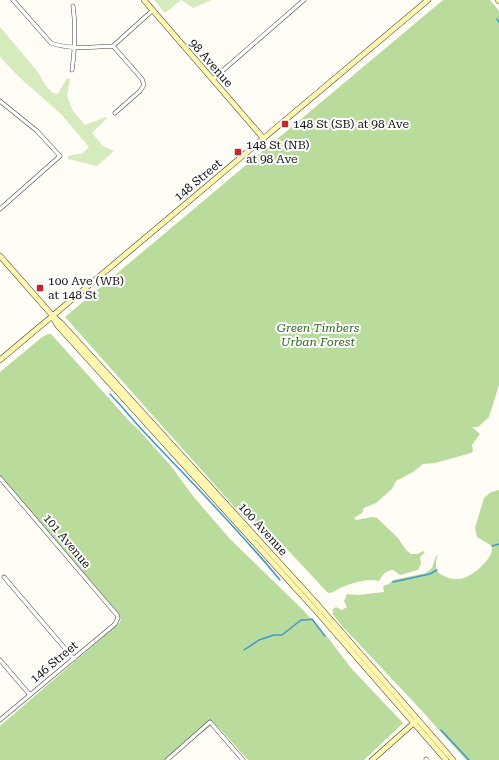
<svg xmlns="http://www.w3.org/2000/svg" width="499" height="760" font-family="'Roboto Serif',serif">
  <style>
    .green { fill: #d5ebbd }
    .forest { fill: #b9dc9c }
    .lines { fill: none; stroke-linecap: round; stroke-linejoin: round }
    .stream { stroke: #3f96cf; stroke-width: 1.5 }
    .street-casing { stroke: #444; stroke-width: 4.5 }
    .secondary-casing { stroke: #333; stroke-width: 6 }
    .street { stroke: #fff; stroke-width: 3.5 }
    .secondary { stroke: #fff6b0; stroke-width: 5 }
    .poi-dot { fill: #c4262e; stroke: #fff; stroke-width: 1.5 }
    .labels { text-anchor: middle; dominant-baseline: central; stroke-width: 4; stroke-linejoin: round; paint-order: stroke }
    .street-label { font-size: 12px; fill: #111; stroke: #fff }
    .poi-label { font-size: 12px; fill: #111; stroke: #fff; text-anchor: start }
    .park-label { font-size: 12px; font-style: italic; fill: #2f6b1f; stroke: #fff }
  </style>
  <rect width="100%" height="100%" fill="#fffdf5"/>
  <path class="green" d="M154 0H212L193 8 181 0 165 13Z
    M0 27 38 72 45 85 53 93 58 94 67 78 70 79 67 96 73 111 85 125 106 117 107 118 92 133 103 146 114 151 97 166 68 159V156L83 153 89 147 61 114 19 77 0 57Z"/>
  <path class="forest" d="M443 0H490L499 11V385L489 417 478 427H472L480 434 472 445 473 451 471 453 435 463 423 464 413 472 396 481 392 489 376 503 364 508 362 513 354 518 356 520 372 517 377 518 398 538 406 550 411 554H418L423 551 425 552 420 557 421 564 418 570 400 575 393 570C386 570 382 575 379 581 366 578 353 583 340 588 336 590 333 593 328 593L271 532 263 525 258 526 250 521H247L65 317Z
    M48 334H51L132 424 138 429 171 466 193 496 230 539 303 610 329 639 351 668 403 723 364 760H248L218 727 213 724 168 760H0V726L117 625 121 620 119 614 0 477V372L41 338Z
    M499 490V760H466L422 711 343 627 334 616 332 613 334 612 332 610 336 607 342 610 347 607 344 601 347 594 358 595 384 592 383 586 389 584 393 580 426 573 432 568 436 556 438 555C436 559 435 566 437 570 439 576 453 580 459 579 471 578 494 559 492 546L477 537 475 528 484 498 491 492Z"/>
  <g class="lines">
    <path class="stream" d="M497 19 499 22
      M110 394C123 407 134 422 147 435 192 483 238 529 280 580
      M492 546 499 544
      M393 582 430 574 437 570
      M244 650 259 640 274 635H282L301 620H306L312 619 325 636
      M441 730 469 760"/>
    <defs>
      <path id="street" d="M13 0 51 43C71 50 92 47 113 46
        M113 46 142 79 144 85 140 91 115 113
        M113 46 153 10
        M72 70C75 48 76 27 73 6
        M213 79 304 0
        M0 101 37 131 60 156 0 209
        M0 478 117 615 118 618 115 624 0 720
        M4 577 74 659
        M0 660 30 695
        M426 759 427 760
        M167 760 210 722 243 760"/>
      <path id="secondary" d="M144 0 264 139
        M498 0 499 1
        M0 256 52 315 61 323 317 604 453 760
        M53 318 58 326 318 613 446 760
        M0 360 428 0
        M372 760 416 721"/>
    </defs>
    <use href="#street" class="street-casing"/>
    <use href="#secondary" class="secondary-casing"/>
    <use href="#street" class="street"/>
    <use href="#secondary" class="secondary"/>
  </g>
  <g class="poi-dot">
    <rect x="281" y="120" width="8" height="8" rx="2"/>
    <rect x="234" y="148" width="8" height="8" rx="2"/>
    <rect x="36" y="284" width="8" height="8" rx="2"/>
  </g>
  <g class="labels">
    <g class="street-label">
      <text transform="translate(211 63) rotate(49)">98 Avenue</text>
      <text transform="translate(198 180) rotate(-40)">148 Street</text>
      <text transform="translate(263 529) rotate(48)">100 Avenue</text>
      <text transform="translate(67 541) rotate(50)">101 Avenue</text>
      <text transform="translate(54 662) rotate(-40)">146 Street</text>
    </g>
    <g class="poi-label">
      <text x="293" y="124">148 St (SB) at 98 Ave</text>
      <text x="246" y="145">148 St (NB)<tspan x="246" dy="14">at 98 Ave</tspan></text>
      <text x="48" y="281">100 Ave (WB)<tspan x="48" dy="14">at 148 St</tspan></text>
    </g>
    <g class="park-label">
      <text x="318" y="328">Green Timbers<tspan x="318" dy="14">Urban Forest</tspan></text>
    </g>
  </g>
</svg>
